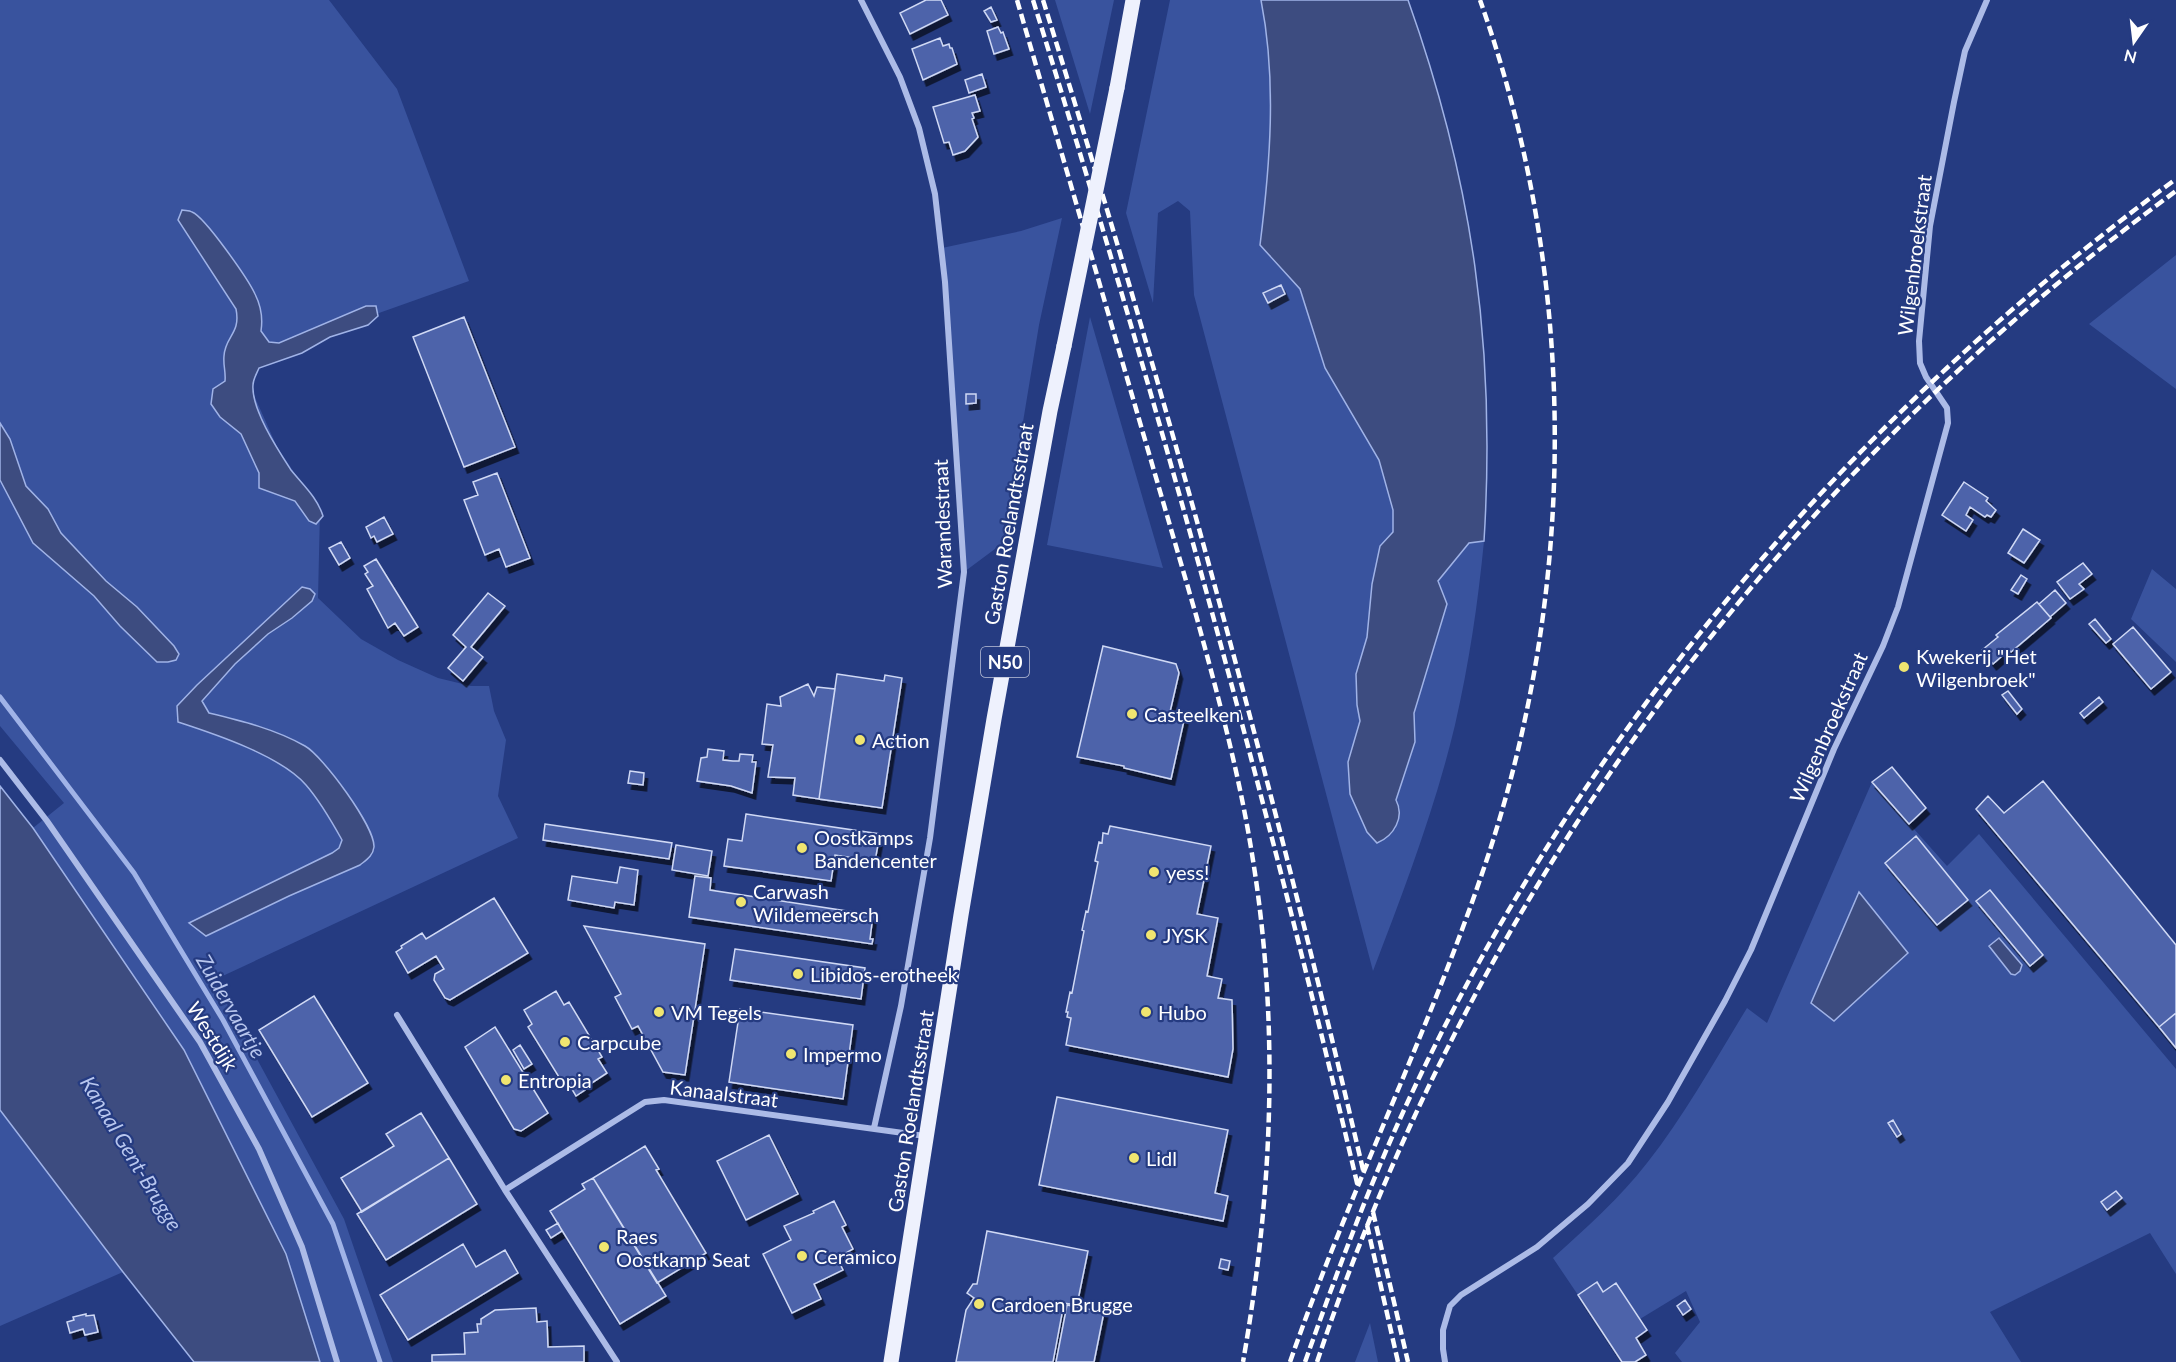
<svg xmlns="http://www.w3.org/2000/svg" width="2176" height="1362" font-family="Lato,sans-serif">
  <style>
    .green { fill: #39539e }
    .water { fill: #3d4c80; stroke: #a0b3e7; stroke-width: 1.5 }
    .lines { fill: none; stroke-linecap: round; stroke-linejoin: round }
    .stream { stroke: #a0b3e7; stroke-width: 5 }
    .building { fill: #4d64aa; stroke: #d0d9f5; stroke-width: 1.5; filter: url(#shadow) }
    .minor { stroke: #acbbe7; stroke-width: 6 }
    .primary { stroke: #eef1fd; stroke-width: 15 }
    .rail { stroke: #fff; stroke-width: 4.5; stroke-dasharray: 10 4.5; stroke-linecap: butt }
    .primary-bridge { stroke: #eef1fd; stroke-width: 15 }
    .poi-dot { fill: #f0e570; stroke: #253b81; stroke-width: 2 }
    .labels { text-anchor: middle; dominant-baseline: central; stroke-width: 4.5; stroke-linejoin: round; paint-order: stroke }
    .shield { fill: #253b81; stroke: #bec4d9; stroke-width: 1.5 }
    .shield-label { font-size: 18px; font-weight: bold; fill: #fff }
    .street-label { font-size: 20px; fill: #fff; stroke: #253b81 }
    .poi-label { font-size: 20px; fill: #fff; stroke: #253b81; text-anchor: start }
    .water-label { font-size: 21px; font-style: italic; fill: #b8c6ee; stroke: #253b81 }
  </style>
  <defs>
    <filter id="shadow"><feDropShadow dx="3.5" dy="6" stdDeviation="0" flood-color="#0009"/></filter>
  </defs>
  <rect width="100%" height="100%" fill="#253b81"/>
  <path class="green" d="M0 0H329L397 89 469 281 258 356 250 371 253 393 277 447 320 511 318 598 361 639 398 660 438 678 471 686H489L494 711 506 740 498 796 518 838 214 980 344 1219 393 1362H320L286 1254 184 1050 33 828 64 803 0 726Z
    M1055 0H1114L1090 114Z
    M1170 0H1261C1277 81 1270 164 1260 245L1300 289 1325 368 1379 460 1393 510V532L1372 584 1367 637 1356 674 1357 705 1360 721 1348 763 1395 830 1400 808 1396 800 1415 742 1414 713 1447 604 1438 581 1469 543 1484 541C1478 603 1469 664 1455 725 1435 809 1404 890 1373 971L1194 295 1190 211 1178 201 1158 213 1153 303 1126 213Z
    M1062 218 1039 325 1003 543 964 572 942 248 1021 231Z
    M2176 255V389L2089 324Z
    M1090 317 1163 568 1047 545Z
    M2152 569 2176 589V662L2131 619Z
    M1872 782 1947 866 1979 834 2176 1069V1274L2150 1233 1990 1312 2021 1362H1682L1675 1353 1700 1322 1686 1291 1640 1319 1616 1284 1603 1292 1597 1282 1578 1295 1553 1258C1586 1228 1619 1199 1647 1163 1685 1115 1715 1060 1747 1008L1767 1023Z
    M0 1110 123 1272 0 1326Z
    M1370 1323 1378 1362H1355Z"/>
  <path class="water" d="M1261 0H1408C1473 182 1496 348 1484 541L1469 543 1438 581 1447 604 1414 713 1415 742 1396 800C1405 817 1394 836 1377 843L1367 832 1350 794 1348 762 1360 721 1357 705 1356 674 1367 637 1372 584 1380 546 1393 532V510L1379 460 1325 368 1300 289 1260 245C1270 165 1277 81 1261 0Z
    M182 210C185 211 189 210 192 212 205 217 248 279 255 294 261 306 263 318 261 331L269 342 279 343 366 306H376L378 316 368 325 330 337 302 353 259 368C257 373 253 379 253 385 251 409 278 450 291 470 303 485 317 497 323 516L316 524 309 521 295 501 259 488V473L241 434 220 417 211 404 213 389 225 381C226 372 223 365 224 356 225 336 241 334 236 309L178 220Z
    M0 423 10 439 26 486 48 509 61 533 106 581 137 607 174 646 179 654 176 660 168 662H157L120 626 94 596 33 543 0 480Z
    M302 587 310 589 315 594 312 601 292 618 268 634 235 664 202 701 209 713C242 721 275 729 305 746 323 756 375 827 374 847 373 856 366 860 360 865L289 896 206 936 189 923 332 853 339 848 342 840C332 822 320 801 306 785 281 756 215 734 178 722L177 706 197 685Z
    M0 786 33 828 184 1050 286 1254 320 1362H194L123 1272 0 1110Z
    M1859 892 1908 953 1834 1021 1811 1003Z
    M1999 938 2022 965 2020 971 2015 975 2011 974 1989 946Z"/>
  <g class="lines">
    <path class="stream" d="M0 697 134 873 223 1020 333 1224 380 1362"/>
  </g>
  <path class="building" d="M926 0H941L948 15 910 34 900 13Z
    M991 7 997 20 991 22 984 11Z
    M998 27 1001 33 1003 32 1009 49 994 54 987 31Z
    M940 38 943 46 949 44 950 48H952L957 64 923 80 912 49Z
    M982 74 986 87 969 93 965 80Z
    M975 95 980 111 972 113 974 118 972 119 978 137 965 151 953 155 949 142 944 143 933 107Z
    M1281 285 1285 294 1268 303 1263 293Z
    M464 317 515 447 464 467 413 337Z
    M966 394H976V403L966 404Z
    M497 473 530 558 506 567 499 549 485 555 464 500 478 495 473 482Z
    M1964 482 1988 498 1986 501 1996 510 1991 517 1987 515 1985 517 1970 507 1966 515 1973 520 1966 531 1942 515Z
    M384 517 393 534 377 542 374 536 371 538 366 527Z
    M2023 529 2040 540 2024 563 2008 553Z
    M341 542 350 558 339 565 329 548Z
    M376 559 418 627 404 636 395 623 388 628 367 589 373 586 365 574 368 572 364 566Z
    M2083 563 2092 574 2079 584 2084 589 2070 599 2057 582Z
    M2021 575 2027 579 2018 594 2011 590Z
    M2055 590 2066 603 2050 617 2039 604Z
    M488 593 505 606 471 647 483 657 463 681 448 668 466 647 453 635Z
    M2037 602 2051 618 2011 652 2009 650 1993 664 1982 650 1998 637 1996 635Z
    M2095 619 2111 639 2106 643 2089 624Z
    M2133 627 2171 672 2151 689 2113 644Z
    M1103 646 1176 664 1179 673 1170 712 1185 716 1171 779 1124 768V766L1077 757Z
    M837 674 884 681 885 675 902 678 882 808 819 799Z
    M808 684 814 696 817 687 835 689 819 799 793 795 795 778 768 777 773 745 762 744 767 704 781 706 780 697Z
    M2008 691 2022 709 2017 714 2002 695Z
    M2099 697 2103 702 2084 718 2080 713Z
    M708 749 724 751 723 760 733 761H739L740 754 753 755 752 762H756L752 793 731 786 697 781 701 758 707 757Z
    M1892 767 1926 808 1909 824 1872 782Z
    M630 771 644 773 643 785 628 783Z
    M2043 781 2176 945V1013L2159 1027 1976 809 1988 796 2004 813Z
    M746 814 880 834 875 861 835 855 831 881 724 866 728 839 742 841Z
    M545 824 672 843 669 859 543 840Z
    M1110 826 1211 846 1197 914 1218 918 1207 976 1222 979 1218 998 1232 1000 1233 1049 1228 1077 1066 1045 1071 1018 1067 1017 1068 1012H1066L1070 992 1072 993 1084 931 1082 930 1086 911 1088 912 1098 862 1095 861 1099 842 1102 843 1103 833 1108 834Z
    M1916 836 1968 900 1937 925 1885 863Z
    M676 845 712 851 708 876 672 870Z
    M620 867 638 870 634 905 615 902 614 908 568 900 572 876 617 883Z
    M695 876 711 878 710 890 873 915 870 939H873L872 944 689 917Z
    M1990 890 2043 955 2030 966 1976 901Z
    M494 898 528 953 450 1000 445 998 434 980 435 974 444 969 436 956 408 973 396 952 402 948 401 946 422 933 426 939Z
    M584 926 705 944 685 1075 663 1072 638 1026 632 1029 615 997 621 994Z
    M735 949 865 968 861 999 730 980Z
    M556 991 564 1005 569 1002 602 1057 598 1059 607 1073 584 1088 585 1090 576 1096 566 1079 562 1082 528 1027 532 1024 524 1010Z
    M314 996 368 1083 312 1117 259 1030Z
    M740 1009 853 1025 843 1099 729 1082Z
    M2176 1013V1048L2159 1027Z
    M495 1027 548 1113 521 1131 514 1129 465 1047Z
    M520 1045 532 1064 524 1069 513 1050Z
    M1057 1097 1228 1130 1215 1193 1228 1196 1223 1221 1039 1185Z
    M421 1113 449 1158 362 1212 341 1178 394 1146 386 1134Z
    M1893 1120 1901 1134 1897 1137 1888 1123Z
    M769 1135 798 1194 746 1220 717 1161Z
    M645 1146 659 1169 656 1170 706 1253 657 1283 593 1178Z
    M449 1158 477 1204 386 1260 357 1214Z
    M593 1178 666 1296 620 1324 550 1211 585 1189 582 1184Z
    M2116 1191 2122 1198 2107 1210 2101 1202Z
    M834 1201 846 1225 842 1227 853 1249 837 1258 843 1270 814 1284 821 1299 792 1313 763 1254 791 1240 784 1226 814 1213 813 1211Z
    M558 1223 562 1231 551 1238 546 1230Z
    M987 1231 1088 1251 1077 1305 1064 1303 1053 1362H956L966 1310 974 1298 967 1293 973 1284H977Z
    M463 1244 476 1267 505 1250 518 1273 408 1340 380 1295Z
    M1221 1259 1230 1261 1228 1270 1219 1268Z
    M1597 1282 1603 1292 1616 1283 1647 1330 1636 1338 1646 1355 1635 1362H1622L1578 1295Z
    M1685 1300 1691 1309 1683 1315 1677 1306Z
    M1067 1305 1104 1312 1094 1362H1056Z
    M536 1308 537 1322 547 1321 548 1347 584 1346V1362H432V1355L465 1354 464 1333 478 1332 477 1324H481V1319L495 1310Z
    M86 1314V1316L94 1315 98 1332 85 1335 83 1329 70 1333 67 1322 74 1320 73 1317Z"/>
  <g class="lines">
    <path class="minor" d="M861 0 900 77 919 128 935 194 945 282 964 572 930 838 901 1006 874 1128
      M0 760 47 821 200 1042 259 1149 302 1247 337 1362
      M397 1015 505 1190 645 1102 664 1100 925 1136
      M505 1190 617 1362
      M1445 1362 1443 1349V1330L1450 1306 1461 1295 1537 1247 1588 1204 1628 1163 1668 1102 1725 1001 1751 950 1834 749 1883 646 1898 607 1948 423 1947 408 1926 377 1920 363 1919 341 1930 226 1954 102 1965 51 1987 0"/>
    <path class="primary" d="M1117 88 1133 0
      M891 1362 961 915 994 719 1050 411 1064 346"/>
    <path class="rail" d="M1017 0 1196 615C1217 692 1238 769 1251 848 1280 1020 1273 1191 1243 1362
      M1033 0C1155 392 1264 787 1358 1187
      M1043 0C1164 388 1272 779 1364 1174
      M1373 1212 1408 1362
      M1367 1225 1398 1362
      M1290 1362C1349 1192 1430 1030 1487 859 1579 581 1578 276 1480 0
      M1305 1362C1337 1272 1370 1183 1410 1097 1583 729 1850 418 2176 179
      M1317 1362C1475 889 1774 486 2176 191"/>
    <path class="primary-bridge" d="M1064 346 1117 88"/>
  </g>
  <g class="poi-dot">
    <circle cx="1904" cy="667" r="6"/>
    <circle cx="1132" cy="714" r="6"/>
    <circle cx="860" cy="740" r="6"/>
    <circle cx="802" cy="848" r="6"/>
    <circle cx="1154" cy="872" r="6"/>
    <circle cx="741" cy="902" r="6"/>
    <circle cx="1151" cy="935" r="6"/>
    <circle cx="798" cy="974" r="6"/>
    <circle cx="659" cy="1012" r="6"/>
    <circle cx="1146" cy="1012" r="6"/>
    <circle cx="565" cy="1042" r="6"/>
    <circle cx="791" cy="1054" r="6"/>
    <circle cx="506" cy="1080" r="6"/>
    <circle cx="1134" cy="1158" r="6"/>
    <circle cx="604" cy="1247" r="6"/>
    <circle cx="802" cy="1256" r="6"/>
    <circle cx="979" cy="1304" r="6"/>
  </g>
  <g class="labels">
    <rect class="shield" x="981" y="647" width="48" height="30" rx="4.5"/>
    <g class="shield-label">
      <text x="1005" y="662">N50</text>
    </g>
    <g class="street-label">
      <text transform="translate(1914 255) rotate(-83)">Wilgenbroekstraat</text>
      <text transform="translate(942 524) rotate(-92)">Warandestraat</text>
      <text transform="translate(1008 524) rotate(-80)">Gaston Roelandtsstraat</text>
      <text transform="translate(1828 727) rotate(-66)">Wilgenbroekstraat</text>
      <text transform="translate(213 1036) rotate(58)">Westdijk</text>
      <text transform="translate(724 1093) rotate(7)">Kanaalstraat</text>
      <text transform="translate(910 1111) rotate(-81)">Gaston Roelandtsstraat</text>
    </g>
    <g class="poi-label">
      <text x="1916" y="656">Kwekerij "Het<tspan x="1916" dy="23">Wilgenbroek"</tspan></text>
      <text x="1144" y="714">Casteelken</text>
      <text x="872" y="740">Action</text>
      <text x="814" y="837">Oostkamps<tspan x="814" dy="23">Bandencenter</tspan></text>
      <text x="1166" y="872">yess!</text>
      <text x="753" y="891">Carwash<tspan x="753" dy="23">Wildemeersch</tspan></text>
      <text x="1163" y="935">JYSK</text>
      <text x="810" y="974">Libidos-erotheek</text>
      <text x="671" y="1012">VM Tegels</text>
      <text x="1158" y="1012">Hubo</text>
      <text x="577" y="1042">Carpcube</text>
      <text x="803" y="1054">Impermo</text>
      <text x="518" y="1080">Entropia</text>
      <text x="1146" y="1158">Lidl</text>
      <text x="616" y="1236">Raes<tspan x="616" dy="23">Oostkamp Seat</tspan></text>
      <text x="814" y="1256">Ceramico</text>
      <text x="991" y="1304">Cardoen Brugge</text>
    </g>
    <g class="water-label">
      <text transform="translate(232 1006) rotate(60)">Zuidervaartje</text>
      <text transform="translate(132 1153) rotate(59)">Kanaal Gent-Brugge</text>
    </g>
  </g>
  <g transform="translate(2134 42) rotate(194)" stroke="#253b81" stroke-width="4.5" paint-order="stroke">
  <path d="M0-4.5L10 22L0 15L-10 22Z" fill="#ffffff"/>
  <text y="-9" font-size="16" font-weight="bold" text-anchor="middle" fill="#ffffff">N</text>
  </g>
</svg>
